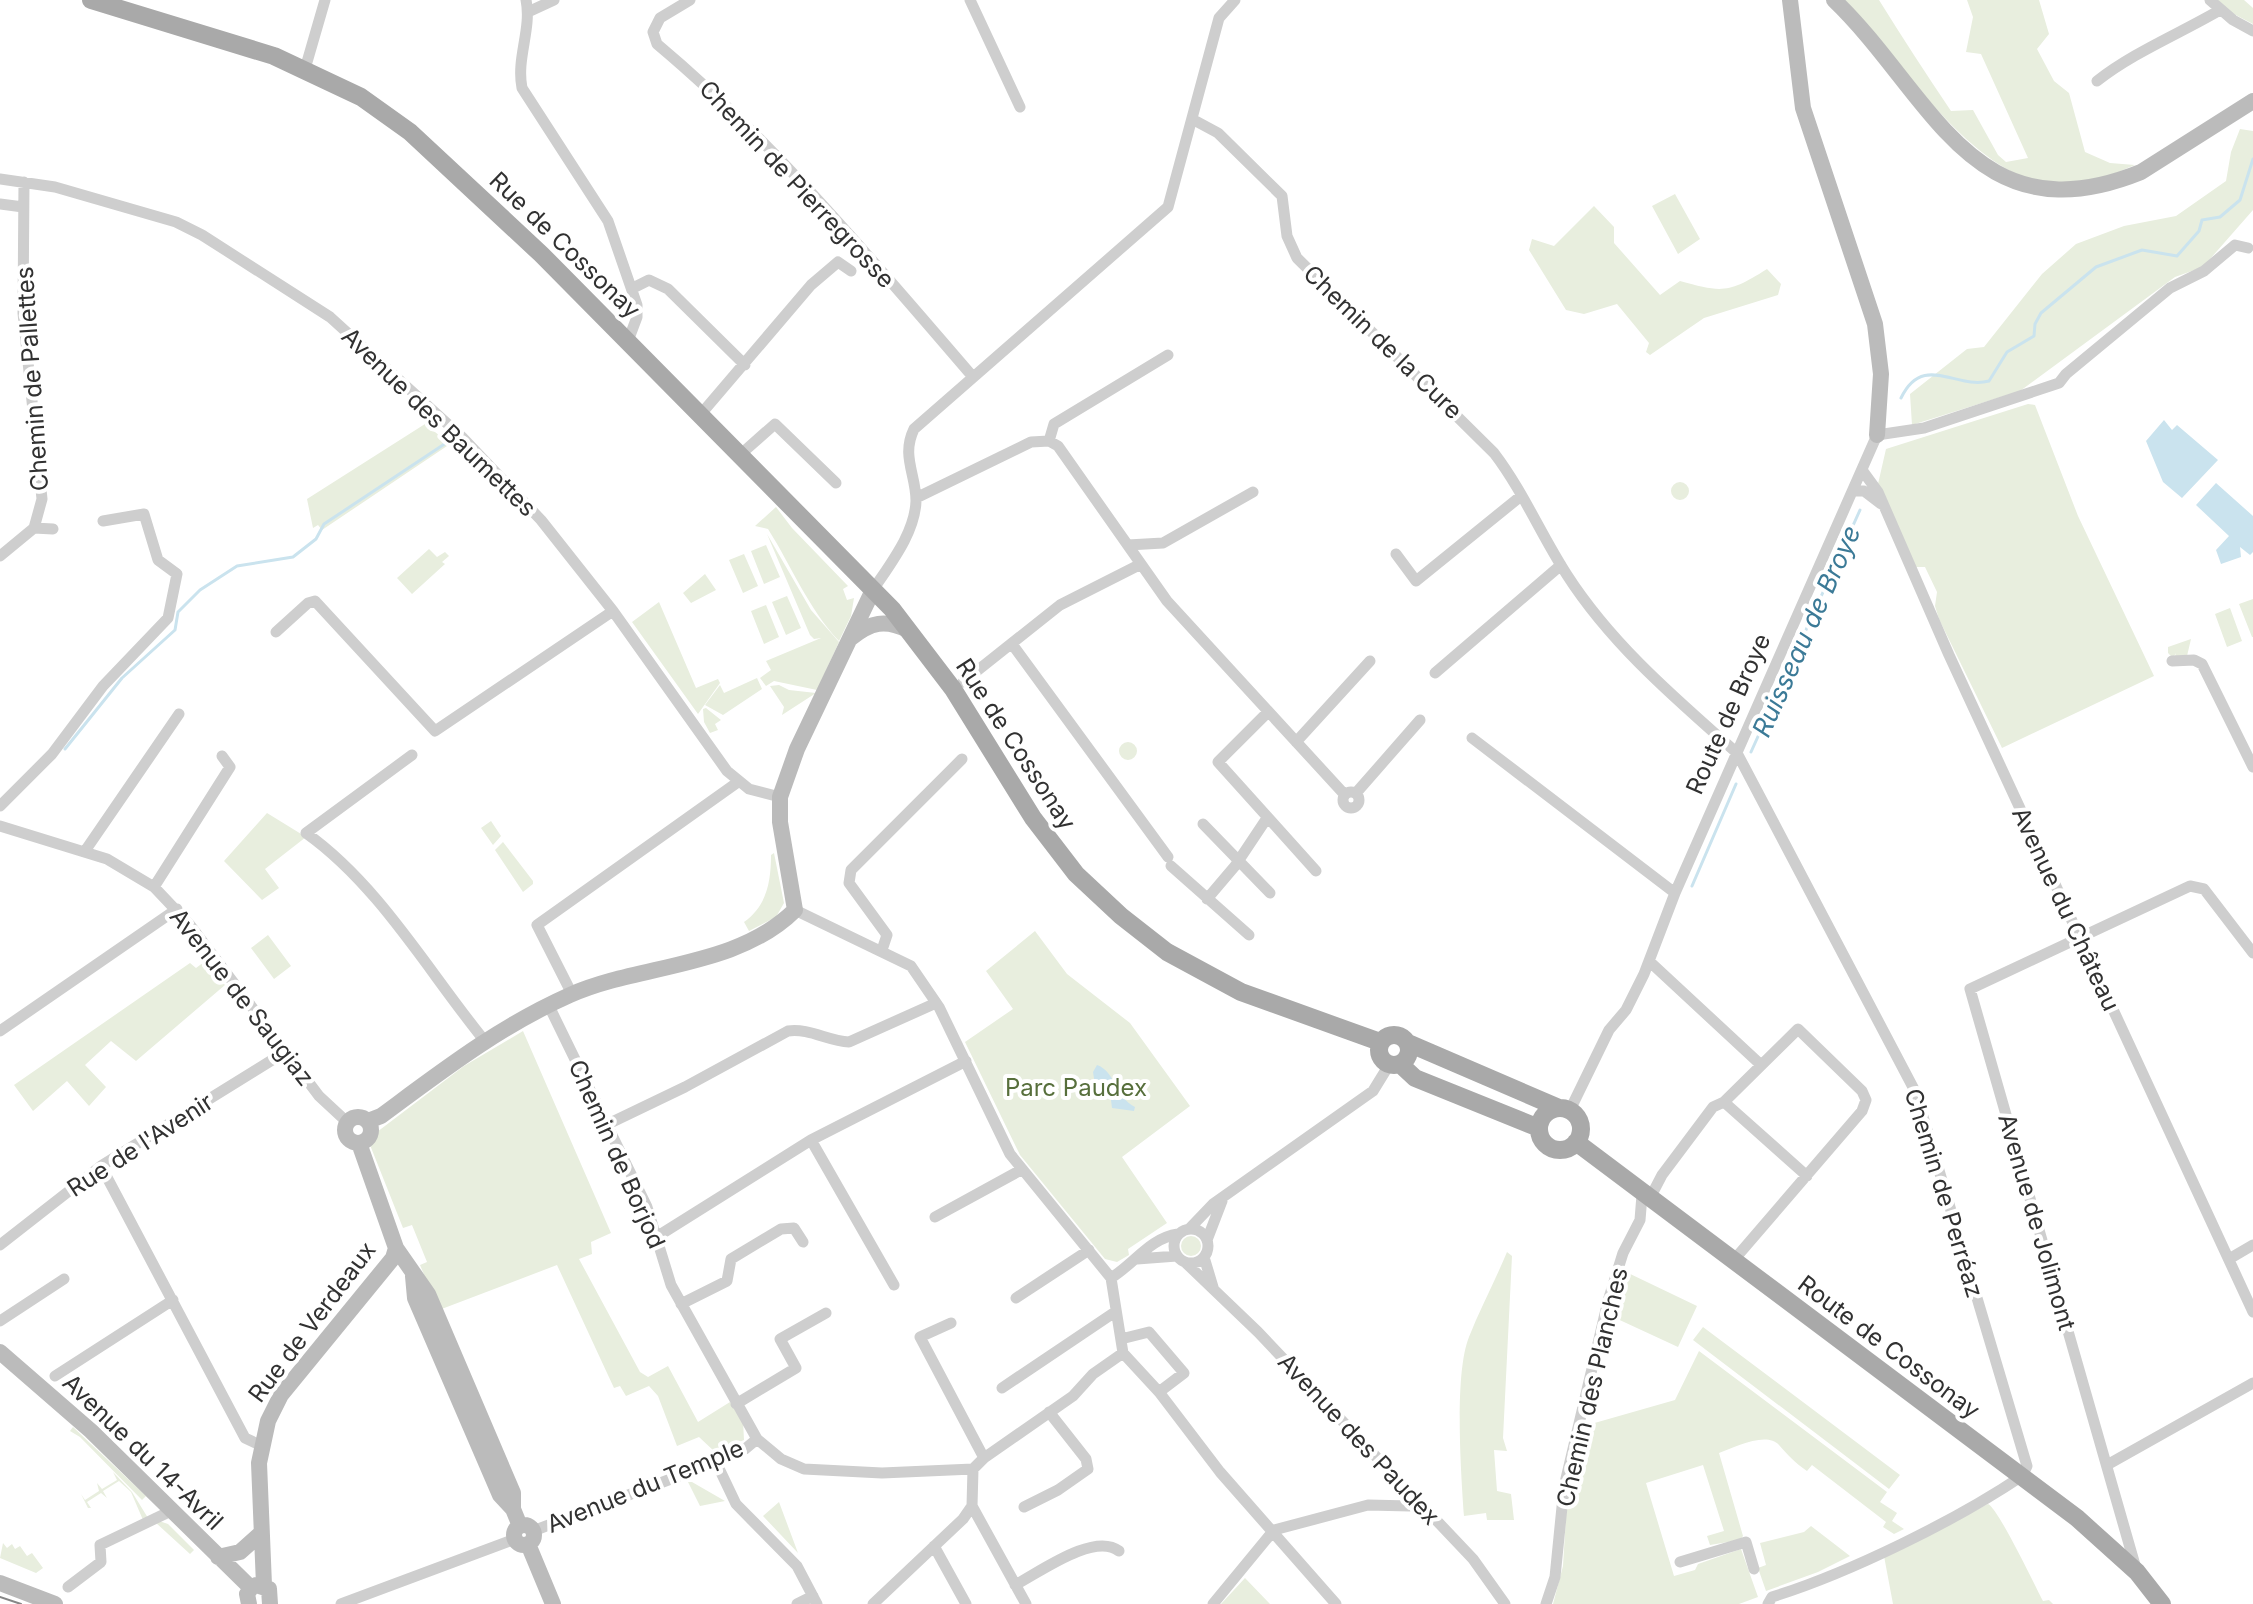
<svg xmlns="http://www.w3.org/2000/svg" width="2253" height="1604" font-family="Inter,sans-serif">
  <style>
    .green { fill: #e8eede }
    .water { fill: #cae3ee }
    .lines { fill: none; stroke-linecap: round; stroke-linejoin: round }
    .stream { stroke: #cae3ee; stroke-width: 3 }
    .street { stroke: #cecece; stroke-width: 11 }
    .secondary { stroke: #bbb; stroke-width: 16 }
    .primary { stroke: #a9a9a9; stroke-width: 18 }
    .tram { stroke: #868686; stroke-width: 2 }
    .labels { text-anchor: middle; dominant-baseline: central; stroke-width: 8; stroke-linejoin: round; paint-order: stroke }
    .street-label { font-size: 24px; fill: #313131; stroke: #fff }
    .park-label { font-size: 24px; fill: #576f3c; stroke: #fff }
    .water-label { font-size: 26px; font-style: italic; fill: #3b7a97; stroke: #fff }
  </style>
  <rect width="100%" height="100%" fill="#fff"/>
  <path class="green" d="M1845 0H1879C1902 37 1926 74 1951 111L1973 110 1998 155 2006 162 2028 158 1981 54 1966 52 1973 17 1967 0H2039L2049 34 2037 49 2054 81 2069 93 2085 152 2110 163 2135 165C2116 172 2090 187 2071 187 1976 189 1903 61 1845 0Z
    M2218 0H2244L2253 8V24L2230 12Z
    M2240 129 2253 131V210L2203 267 2175 277 2020 391 1912 425 1910 394 1967 349 1984 347 2042 274 2076 244 2124 226 2176 216 2226 181 2231 152Z
    M1675 194 1700 239 1678 254 1652 206Z
    M1594 206 1614 227V243L1660 295 1680 281C1723 293 1729 293 1767 269L1781 284 1778 295 1704 318 1650 355 1646 352 1649 343 1617 304 1584 314 1566 310 1529 250 1532 239 1554 246Z
    M2028 404 2035 405 2078 516 2154 676 2002 748 1939 619 1935 606 1937 592 1925 567H1916L1878 484 1886 449Z
    M425 424 450 444 322 530 318 525 313 528 307 499Z
    M1671 491a9 9 0 1 1 18 0a9 9 0 1 1-18 0Z
    M776 507 792 528 848 586 843 589 847 600 854 598 851 616 839 641C808 608 792 567 768 529L755 526Z
    M767 534 811 610 839 642 817 690 774 681 766 686 760 678 771 670 766 661 821 638 814 639 810 635Z
    M766 545 780 577 764 584 751 551Z
    M429 549 437 557 445 552 449 556 442 562 445 564 412 594 397 578Z
    M744 554 758 586 743 593 729 560Z
    M705 574 716 590 691 603 683 593Z
    M787 596 801 628 786 635 772 602Z
    M2253 599V637H2252L2239 604Z
    M659 602 696 688 718 679 720 683 698 714 632 622Z
    M766 605 779 637 764 644 751 611Z
    M2230 608 2242 641 2227 647 2215 614Z
    M2191 639 2187 656 2174 659 2176 653 2173 658 2168 653V647Z
    M757 678 762 689 723 715 705 705 720 685 724 693Z
    M779 685 789 690 816 693 782 715 784 707 770 686Z
    M706 708 721 720 715 724 718 730 710 733 704 722 703 709Z
    M1119 751a9 9 0 1 1 18 0a9 9 0 1 1-18 0Z
    M267 813 306 837 265 869 279 888 262 900 224 861Z
    M491 821 501 836 493 845 481 828Z
    M503 842 533 881V884L523 892 495 850Z
    M774 853 784 903 776 917 749 931 744 922C767 906 771 881 771 855Z
    M1035 931 1067 974 1130 1023 1190 1106 1122 1157 1167 1223 1128 1249 1129 1255 1117 1262 1105 1259 1020 1155 965 1042 1013 1009 986 971Z
    M268 935 291 966 274 979 251 948Z
    M204 962 225 985 136 1061 111 1041 85 1065 106 1087 89 1106 67 1081 33 1111 14 1085 190 963 196 968Z
    M523 1031 611 1233 591 1242 592 1254 579 1259 640 1372 648 1377 668 1366 698 1422 730 1402 743 1421 744 1440 715 1452 699 1437 677 1446 658 1396 649 1386 626 1396 620 1386 614 1388 557 1265 439 1310 420 1265 427 1262 412 1225 403 1228 370 1145 377 1132 464 1066Z
    M1181 1246a10 10 0 1 1 20 0a10 10 0 1 1-20 0Z
    M1507 1252 1512 1256 1503 1438 1507 1451 1494 1450 1497 1491 1511 1494 1514 1520H1487L1486 1513 1464 1516C1461 1473 1454 1374 1469 1337 1480 1309 1495 1281 1507 1252Z
    M1624 1271 1697 1306 1678 1347 1611 1316Z
    M1703 1327 1900 1475 1889 1489 1693 1340Z
    M1699 1351 1887 1492 1880 1502 1897 1513 1892 1521 1904 1529 1894 1534 1883 1527 1886 1522 1812 1465 1807 1471C1794 1462 1789 1456 1779 1445 1766 1431 1734 1448 1719 1453L1743 1536 1740 1540 1710 1545 1707 1536 1724 1531 1703 1465 1646 1483 1674 1576 1695 1570 1698 1564 1741 1549 1758 1597 1739 1604H1553L1563 1566 1567 1500 1584 1426 1675 1400Z
    M73 1427 146 1496 142 1500 80 1437 70 1431Z
    M113 1472 132 1492 148 1518 143 1520 131 1492 119 1481 103 1491 107 1498 101 1493 87 1502 91 1508H88L81 1494 85 1500 99 1491 97 1483 102 1489 117 1480Z
    M688 1482H692L725 1501 700 1506Z
    M779 1502 798 1553 763 1516Z
    M1988 1504C1998 1508 2034 1584 2043 1601L2049 1600 2053 1604H1893L1884 1556Z
    M159 1521 168 1524 194 1550 190 1554 155 1522Z
    M1811 1526 1850 1556 1818 1572 1766 1591 1758 1568 1766 1565 1760 1543 1804 1532Z
    M3 1543 7 1548 12 1544 15 1549 20 1546 27 1556 32 1553 43 1568 36 1573 0 1558Z
    M1245 1578 1270 1604H1221Z"/>
  <path class="water" d="M2164 420 2172 430 2177 425 2218 460 2182 498 2163 482 2146 441Z
    M2216 483 2253 516V552L2250 555 2240 547 2241 557 2221 564 2216 550 2229 536 2196 505Z
    M1097 1065C1115 1071 1116 1098 1135 1107L1134 1111 1112 1108 1110 1092 1095 1085 1093 1072Z"/>
  <g class="lines">
    <path class="stream" d="M1901 398C1923 352 1956 390 1989 381L2007 352 2034 336 2035 324 2041 313 2096 267 2142 250 2177 256 2199 231 2202 220 2220 217 2240 200 2253 159
      M65 749 122 678 175 630 178 612 200 590 237 566 293 557 316 539 324 524 449 441
      M1751 752 1860 510
      M1692 886 1736 784"/>
    <path class="street" d="M526 0C532 29 516 58 522 88L608 221 637 305V317L628 341
      M690 0 660 18 653 32 657 44C775 143 873 261 973 377
      M970 0 1020 107
      M2210 0 2233 20 2253 31
      M528 12 554 0
      M305 69 325 0
      M2097 81C2134 52 2179 34 2220 10
      M1192 119 1218 133 1282 196 1287 236 1297 258 1494 453C1523 491 1541 535 1567 575 1612 645 1676 699 1737 753L1916 1093 2027 1466 2022 1476C1955 1521 1849 1573 1772 1597L1768 1604
      M0 179 55 187 176 222 202 235 330 317 462 437 541 520 613 611 727 771 749 789 780 797
      M0 204 23 207
      M633 288 649 280 668 289 745 365
      M701 414 811 285 838 262 851 271
      M1049 441 1054 424 1168 355
      M741 454 775 424 836 483
      M1862 470 1878 492 1949 655 2253 1312
      M1853 491H1864L1881 504
      M916 498 1031 442 1049 441 1058 446 1167 601 1345 795
      M34 528 53 529
      M1128 545 1163 543 1253 492
      M1396 554 1416 581 1521 496
      M0 556 34 528 42 499 23 313 24 182
      M873 590C890 564 915 533 916 501 916 474 901 456 914 429L1168 207 1219 18 1235 0
      M276 632 308 603 315 601 435 731 613 611
      M1012 644 1168 857
      M2172 661 2194 660 2202 664 2253 767
      M1435 673 1561 565
      M963 682 1060 605 1139 565
      M1268 712 1218 762 1316 871
      M1472 738 1675 893
      M1296 742 1370 661
      M412 755 306 833C379 885 428 971 484 1040
      M1343 800a8 8 0 1 1 16 0a8 8 0 1 1-16 0Z
      M1356 793 1420 720
      M0 806 52 754 103 686 168 618 177 574 158 560 144 514 103 521
      M1203 824 1270 893
      M0 826 107 859 154 887 190 925 319 1096 347 1122
      M85 851 179 714
      M1171 866 1249 935
      M154 887 230 767 222 756
      M1207 899 1235 866 1267 818
      M795 910 911 966 939 1007 1010 1154 1111 1278
      M882 950 887 935 849 883 851 870 962 759
      M1649 961 1760 1064
      M572 994 537 925 738 782
      M549 1006 647 1207 671 1285 757 1439 781 1459 804 1469 882 1473 973 1469
      M0 1031 177 909
      M1724 1102 1807 1176
      M1570 1110 1609 1030 1626 1010 1644 974 1675 893 1877 435 1924 428 2059 383 2066 374 2170 288 2204 271 2235 245 2248 248
      M608 1124 685 1087 788 1031C809 1028 828 1041 849 1042L936 1003
      M811 1140 894 1285
      M101 1166 245 1438 260 1445
      M1649 1200 1662 1175 1713 1107 1724 1102 1798 1029 1862 1091 1866 1100 1862 1111 1733 1261
      M935 1217 1021 1170
      M1190 1228 1213 1204 1373 1091 1389 1065
      M1174 1246a17 17 0 1 1 34 0a17 17 0 1 1-34 0Z
      M658 1236 811 1140 966 1061
      M1207 1240 1222 1201
      M0 1245 101 1166 285 1052
      M1204 1257 1213 1287
      M1137 1259 1177 1256
      M2229 1259 2253 1245
      M1186 1263 1258 1332 1473 1559 1505 1604
      M1111 1278 1123 1353 1159 1392 1220 1472 1336 1604
      M1111 1278C1135 1263 1150 1238 1178 1234
      M1016 1298 1089 1250
      M681 1304 727 1281 731 1259 781 1229 794 1228 803 1242
      M0 1321 64 1279
      M951 1323 920 1337 984 1458
      M1121 1339 1149 1332 1184 1373 1159 1392
      M55 1376 173 1300
      M1002 1388 1115 1312
      M736 1404 796 1368 780 1339 826 1313
      M716 1462 736 1504 797 1566 817 1604
      M2107 1465 2253 1383
      M972 1506 1026 1604
      M1024 1507 1058 1490 1088 1469 1086 1459 1049 1412
      M1274 1530 1368 1505 1410 1506 1416 1501
      M533 1531 716 1462 745 1449 757 1439
      M934 1546 966 1604
      M1680 1562 1746 1542 1754 1569
      M2137 1572 1970 989 2190 886 2204 889 2253 953
      M1015 1585C1040 1572 1094 1532 1119 1551
      M68 1587 101 1562 100 1545 173 1510
      M341 1604 515 1539
      M797 1604 813 1596
      M873 1604 963 1519 972 1506 973 1469 984 1458 1073 1396 1093 1374 1123 1353
      M1213 1604 1274 1530
      M1546 1604 1555 1577 1564 1487 1608 1301 1623 1253 1640 1220 1642 1195"/>
    <path class="secondary" d="M1790 0 1803 108 1875 324 1881 374 1877 435
      M1834 0C1932 94 1973 240 2141 172L2253 101
      M851 638C871 622 885 619 908 630
      M345 1130a13 13 0 1 1 26 0a13 13 0 1 1-26 0Z
      M368 1121 381 1116C442 1071 500 1026 570 995 639 964 737 968 795 910L780 822V797L797 749 873 590
      M359 1143 396 1248 428 1294 513 1493V1509
      M413 1276 415 1298 500 1495 513 1509 520 1526
      M0 1352 91 1431 251 1588
      M514 1535a10 10 0 1 1 20 0a10 10 0 1 1-20 0Z
      M528 1544 553 1604
      M218 1557 240 1552 259 1535
      M0 1583 55 1604
      M256 1585 269 1589 270 1604
      M264 1585 259 1463 268 1421 281 1395 393 1258 396 1248
      M249 1604 247 1594 251 1588"/>
    <path class="primary" d="M91 0 274 56 361 97 410 132 541 254 892 609 953 689 1033 818 1076 874 1121 916 1167 952 1241 992 1380 1042
      M1379 1050a15 15 0 1 1 30 0a15 15 0 1 1-30 0Z
      M1408 1043 1559 1108
      M1400 1064 1415 1078 1539 1128
      M1539 1129a21 21 0 1 1 42 0a21 21 0 1 1-42 0Z
      M1576 1142 2077 1518 2137 1572 2162 1604"/>
    <path class="tram" d="M0 1597 21 1604"/>
  </g>
  <g class="labels">
    <g class="street-label">
      <text transform="translate(797 184) rotate(47)">Chemin de Pierregrosse</text>
      <text transform="translate(565 245) rotate(44)">Rue de Cossonay</text>
      <text transform="translate(1383 342) rotate(44)">Chemin de la Cure</text>
      <text transform="translate(32 379) rotate(-94)">Chemin de Pallettes</text>
      <text transform="translate(439 422) rotate(44)">Avenue des Baumettes</text>
      <text transform="translate(1728 714) rotate(-66)">Route de Broye</text>
      <text transform="translate(1016 744) rotate(57)">Rue de Cossonay</text>
      <text transform="translate(2066 909) rotate(65)">Avenue du Château</text>
      <text transform="translate(242 997) rotate(52)">Avenue de Saugiaz</text>
      <text transform="translate(140 1145) rotate(-33)">Rue de l'Avenir</text>
      <text transform="translate(617 1154) rotate(66)">Chemin de Borjod</text>
      <text transform="translate(1944 1193) rotate(73)">Chemin de Perréaz</text>
      <text transform="translate(2037 1222) rotate(74)">Avenue de Jolimont</text>
      <text transform="translate(312 1322) rotate(-53)">Rue de Verdeaux</text>
      <text transform="translate(1889 1347) rotate(37)">Route de Cossonay</text>
      <text transform="translate(1592 1387) rotate(-77)">Chemin des Planches</text>
      <text transform="translate(1359 1439) rotate(47)">Avenue des Paudex</text>
      <text transform="translate(143 1452) rotate(44)">Avenue du 14-Avril</text>
      <text transform="translate(645 1486) rotate(-22)">Avenue du Temple</text>
    </g>
    <g class="park-label">
      <text x="1076" y="1087">Parc Paudex</text>
    </g>
    <g class="water-label">
      <text transform="translate(1806 631) rotate(-66)">Ruisseau de Broye</text>
    </g>
  </g>
</svg>
